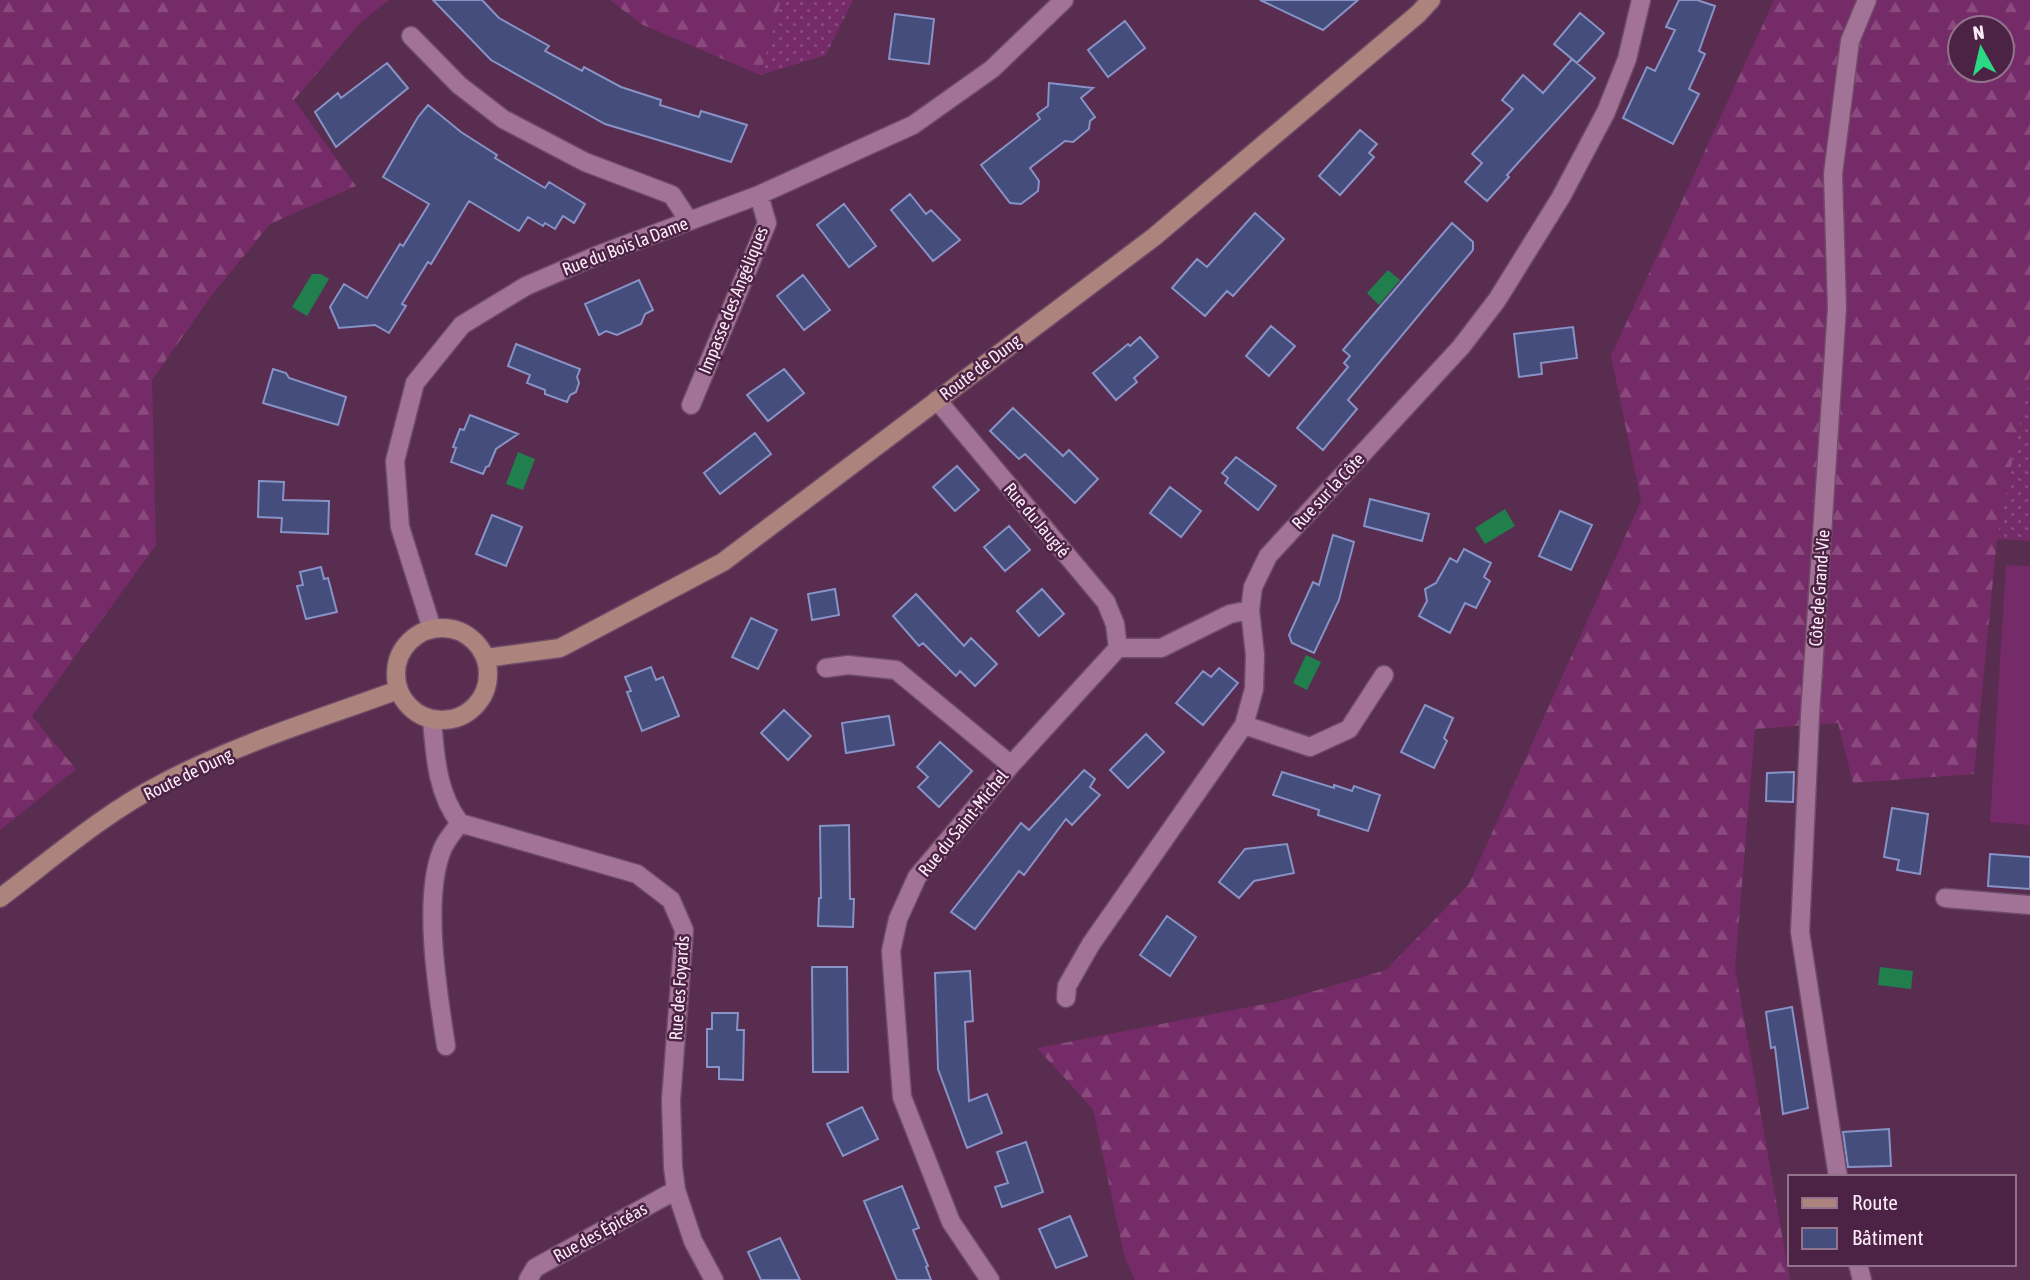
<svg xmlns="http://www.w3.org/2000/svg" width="2030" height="1280" font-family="'Asap Condensed',sans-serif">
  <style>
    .grass { fill: url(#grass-dots) }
    .forest { fill: url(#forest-firs); fill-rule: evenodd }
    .pitch { fill: #752b67 }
    .water { fill: #217f4e }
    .building { fill: #454d7c; stroke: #8792c6; stroke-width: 2 }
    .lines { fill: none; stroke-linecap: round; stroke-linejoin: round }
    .street-casing { stroke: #6e4b67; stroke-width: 21 }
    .secondary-casing { stroke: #6e4b67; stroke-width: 21 }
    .street { stroke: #a27297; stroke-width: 18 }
    .secondary { stroke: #ad837e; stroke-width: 18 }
    .labels { text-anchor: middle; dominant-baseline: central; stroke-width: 5; stroke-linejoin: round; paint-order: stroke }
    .street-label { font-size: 18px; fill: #fcebf7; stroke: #4c2344 }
  </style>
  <defs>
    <pattern id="grass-dots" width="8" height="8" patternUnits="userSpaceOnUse" patternTransform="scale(1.75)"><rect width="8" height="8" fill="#752b67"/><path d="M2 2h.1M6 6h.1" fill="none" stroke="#8a4a7e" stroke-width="1.8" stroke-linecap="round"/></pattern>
    <pattern id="forest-firs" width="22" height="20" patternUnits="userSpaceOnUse" patternTransform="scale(1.75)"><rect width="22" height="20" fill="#752b67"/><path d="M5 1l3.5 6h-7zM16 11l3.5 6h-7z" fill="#8a4a7e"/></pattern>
  </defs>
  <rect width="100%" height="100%" fill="#582d4f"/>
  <path class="grass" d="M781 0H853L826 55 760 75Z
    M2030 372V541L1997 539Z"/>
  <path class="forest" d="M0 0H389L361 22 294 100 356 186 270 224 212 295 152 380 156 545 32 716 76 769 0 830Z
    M610 0H781L760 75 641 24Z
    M1774 0H2030V372L1997 539 1974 774 1853 783 1838 723 1755 729 1735 968 1790 1280H1135L1124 1255 1093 1109 1037 1048 1280 1001 1386 970 1469 884 1641 501 1611 356ZM1960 28H2002V70H1960Z"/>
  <path class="pitch" d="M2006 565 2030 566V825L1990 822Z"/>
  <path class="water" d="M1388 270 1400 280 1379 305 1367 293Z
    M312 274H321L329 279 307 316 292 307Z
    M518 452 535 459 523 490 506 484Z
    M1505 509 1515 526 1485 544 1475 528Z
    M1306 655 1321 662 1307 690 1293 683Z
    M1880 967 1913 971 1911 989 1878 985Z"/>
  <path class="building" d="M433 0H482L499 18 549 46 545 51 582 71 584 67 621 87 661 100 660 105 699 117 701 111 747 125 731 162 605 124 491 60Z
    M1260 0H1358L1323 30Z
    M1679 0H1697L1715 6 1699 51 1705 54 1689 89 1699 94 1673 144 1623 118 1647 67 1655 71 1675 30 1666 27Z
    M1580 13 1604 33 1577 63 1554 44Z
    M895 14 934 19 929 64 889 59Z
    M1125 21 1145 48 1108 77 1088 50Z
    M1572 59 1595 78 1507 175 1509 177 1487 201 1465 182 1482 163 1472 154 1513 109 1502 100 1523 75 1543 93Z
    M387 63 408 88 336 147 315 112 338 93 341 98Z
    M1049 83 1093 88 1081 98 1095 117 1090 121 1089 129 1073 142 1065 141 1030 168 1039 181 1038 191 1021 204 1010 203 981 165 1040 119 1037 114 1048 106Z
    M428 105 461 132 497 155 495 158 545 188 549 182 585 204 574 223 563 216 555 229 545 223 543 226 528 217 519 231 469 201 431 264 428 262 402 304 406 306 389 333 375 325 339 328 330 307 344 284 367 298 400 244 403 246 429 204 383 177 418 117Z
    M1360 130 1377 144 1369 153 1374 157 1340 195 1319 176Z
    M910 194 926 214 931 210 960 240 933 261 891 210Z
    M844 204 876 246 849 267 817 225Z
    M1255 213 1284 239 1233 296 1227 291 1205 316 1172 288 1197 259 1207 267Z
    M1452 223 1473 242V250L1348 400 1357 409 1323 450 1297 428 1348 367 1344 363 1350 356 1343 350Z
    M803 275 830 310 804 330 777 296Z
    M639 280 653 310 645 314 641 324 617 335 606 331 599 335 585 304Z
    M1271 326 1295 346 1269 376 1246 356Z
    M1573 327 1577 358 1541 363 1542 374 1519 377 1514 334Z
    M1140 337 1158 357 1134 378 1137 382 1116 400 1093 373 1128 344 1130 346Z
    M516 344 580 369 577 377 579 383 576 392 570 395 567 402 545 394V390L527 383 530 375 508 366Z
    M273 369 286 373 289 378 346 397 338 425 263 403Z
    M784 369 804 393 768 421 747 395Z
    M1013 408 1063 456 1069 450 1098 479 1075 503 1025 454 1019 459 990 431Z
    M470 415 518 434 496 449 489 466 486 467 483 474 451 462 456 448 453 447 460 429 464 430Z
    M755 433 771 454 720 494 704 473Z
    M1236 457 1276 486 1258 510 1225 483 1228 478 1222 473Z
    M957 466 979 490 955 511 933 487Z
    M259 481 284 482 283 500 329 501 328 534 281 532 282 518 258 517Z
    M1170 487 1201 511 1181 537 1150 513Z
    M1370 499 1429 514 1422 541 1364 526Z
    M1560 511 1592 525 1571 570 1539 556Z
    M492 515 522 527 506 566 476 554Z
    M1009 526 1030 550 1005 571 984 547Z
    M1333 535 1354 542 1339 600 1314 653 1292 643 1289 635 1313 582 1319 585Z
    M1464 549 1491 563 1484 577 1490 581 1476 608 1465 603 1450 633 1419 616 1427 601 1425 589 1436 583 1450 558 1457 562Z
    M321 567 324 579 328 578 337 612 306 619 297 586 303 585 300 572Z
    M835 589 839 615 812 620 808 594Z
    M1042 589 1064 614 1039 636 1017 611Z
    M916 594 964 646 971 638 997 664 975 686 960 671 956 676 923 643 919 646 893 616Z
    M751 618 777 630 758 669 732 657Z
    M651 667 656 680 663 677 679 716 642 731 627 692 631 691 625 677Z
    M1219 668 1238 683 1203 725 1176 703 1203 671 1211 677Z
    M1425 705 1453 718 1444 738 1447 741 1434 768 1401 752Z
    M784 710 811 736 788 760 761 733Z
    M889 716 894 745 846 753 842 723Z
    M1146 734 1164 752 1128 788 1110 770Z
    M940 742 972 771 939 807 918 787 928 777 917 767Z
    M1084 770 1095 779 1090 787 1100 795 1072 825 1066 819 1024 875 1019 871 975 929 951 912 1021 823 1029 830Z
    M1282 772 1334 788V785L1352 791 1354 786 1380 795 1368 831 1318 815 1319 810 1273 795Z
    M1794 772 1793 802 1766 801 1767 773Z
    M1892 808 1928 814 1920 874 1897 870 1899 860 1884 857Z
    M849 825 850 899H854L853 927 818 926 819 898H821L820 826Z
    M1287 844 1294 873 1254 881 1239 898 1219 882 1245 849Z
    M1990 854 2030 857V889L1988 886Z
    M1167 916 1196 937 1170 976 1140 955Z
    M812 967H847L848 1072H813Z
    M970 971 973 1021 965 1022 969 1101 987 1094 1002 1133 967 1148 938 1069 935 973Z
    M1792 1007 1808 1108 1783 1114 1775 1047 1771 1048 1766 1012Z
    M712 1013H738L737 1030H744L743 1080 719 1079V1067H707V1029H712Z
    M862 1107 878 1139 843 1156 827 1124Z
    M1889 1129 1891 1166 1848 1167 1843 1132Z
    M1026 1142 1043 1192 1002 1207 995 1187 1008 1183 997 1152Z
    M902 1186 919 1228 913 1230 928 1266 926 1267 931 1280H897L864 1201Z
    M1070 1216 1087 1256 1056 1268 1039 1229Z
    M780 1238 800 1280H761L748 1252Z"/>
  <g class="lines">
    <defs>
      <path id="street" d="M411 36 459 85 503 119 585 162 672 195 689 221
        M937 400 1106 602 1115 624 1118 648
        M691 405 767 223 759 195
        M432 629 400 527 395 461 415 383 462 325 526 286 598 255 759 195 913 125 992 69 1064 0
        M826 668 848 665 896 670 1011 765
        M432 720C435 755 437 794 460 823L637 874 671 900 684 930 671 1100 673 1167 676 1190 693 1241 714 1280
        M1244 725 1310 747 1349 729 1384 675
        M1945 898 2030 905
        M1066 998 1067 986 1091 944 1244 725 1254 689 1255 655 1250 610 1253 587 1268 556 1461 347 1497 300 1561 197 1606 112 1627 59 1641 0
        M446 1046C438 993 422 900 442 850 446 840 454 831 460 823
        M1838 1177 1800 932 1810 715 1837 308 1833 174 1850 41 1867 0
        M1858 1264 1862 1280
        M528 1280 535 1268 676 1190
        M990 1280 951 1222 902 1097 891 951 898 919 917 877 1011 765 1118 648H1161L1230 614 1250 610"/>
      <path id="secondary" d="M396 674a46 46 0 1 1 92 0a46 46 0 1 1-92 0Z
        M486 658 560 648 723 562 1154 237 1418 14 1431 0
        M0 898C52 859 103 814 161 784 236 744 319 719 398 690"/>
    </defs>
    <use href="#street" class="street-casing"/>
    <use href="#secondary" class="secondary-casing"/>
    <use href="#street" class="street"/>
    <use href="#secondary" class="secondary"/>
  </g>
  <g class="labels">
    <g class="street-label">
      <text transform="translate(625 246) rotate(-21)">Rue du Bois la Dame</text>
      <text transform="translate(733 300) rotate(-68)">Impasse des Angéliques</text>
      <text transform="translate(980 367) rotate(-37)">Route de Dung</text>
      <text transform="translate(1328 491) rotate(-47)">Rue sur la Côte</text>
      <text transform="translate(1037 520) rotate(50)">Rue du Jaugié</text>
      <text transform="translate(1819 588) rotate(-86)">Côte de Grand-Vie</text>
      <text transform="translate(188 774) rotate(-26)">Route de Dung</text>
      <text transform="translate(963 823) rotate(-51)">Rue du Saint-Michel</text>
      <text transform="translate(679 988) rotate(-86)">Rue des Foyards</text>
      <text transform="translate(600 1232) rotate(-29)">Rue des Épicéas</text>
    </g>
  </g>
  <rect x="1788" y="1175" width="228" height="91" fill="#4c2344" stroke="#92738c" stroke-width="2"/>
  <rect x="1802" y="1198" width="35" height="10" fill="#ad837e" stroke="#92738c" stroke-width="2"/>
  <text x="1852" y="1210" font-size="21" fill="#fcebf7">Route</text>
  <rect x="1802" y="1228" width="35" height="21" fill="#454d7c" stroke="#92738c" stroke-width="2"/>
  <text x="1852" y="1245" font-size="21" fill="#fcebf7">Bâtiment</text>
  <g transform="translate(1981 49) rotate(352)"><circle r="33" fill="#4c2344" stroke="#92738c" stroke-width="2"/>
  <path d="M0-5L12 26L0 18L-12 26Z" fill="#2bd884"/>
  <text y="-10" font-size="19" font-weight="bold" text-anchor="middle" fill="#fcebf7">N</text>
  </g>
</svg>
